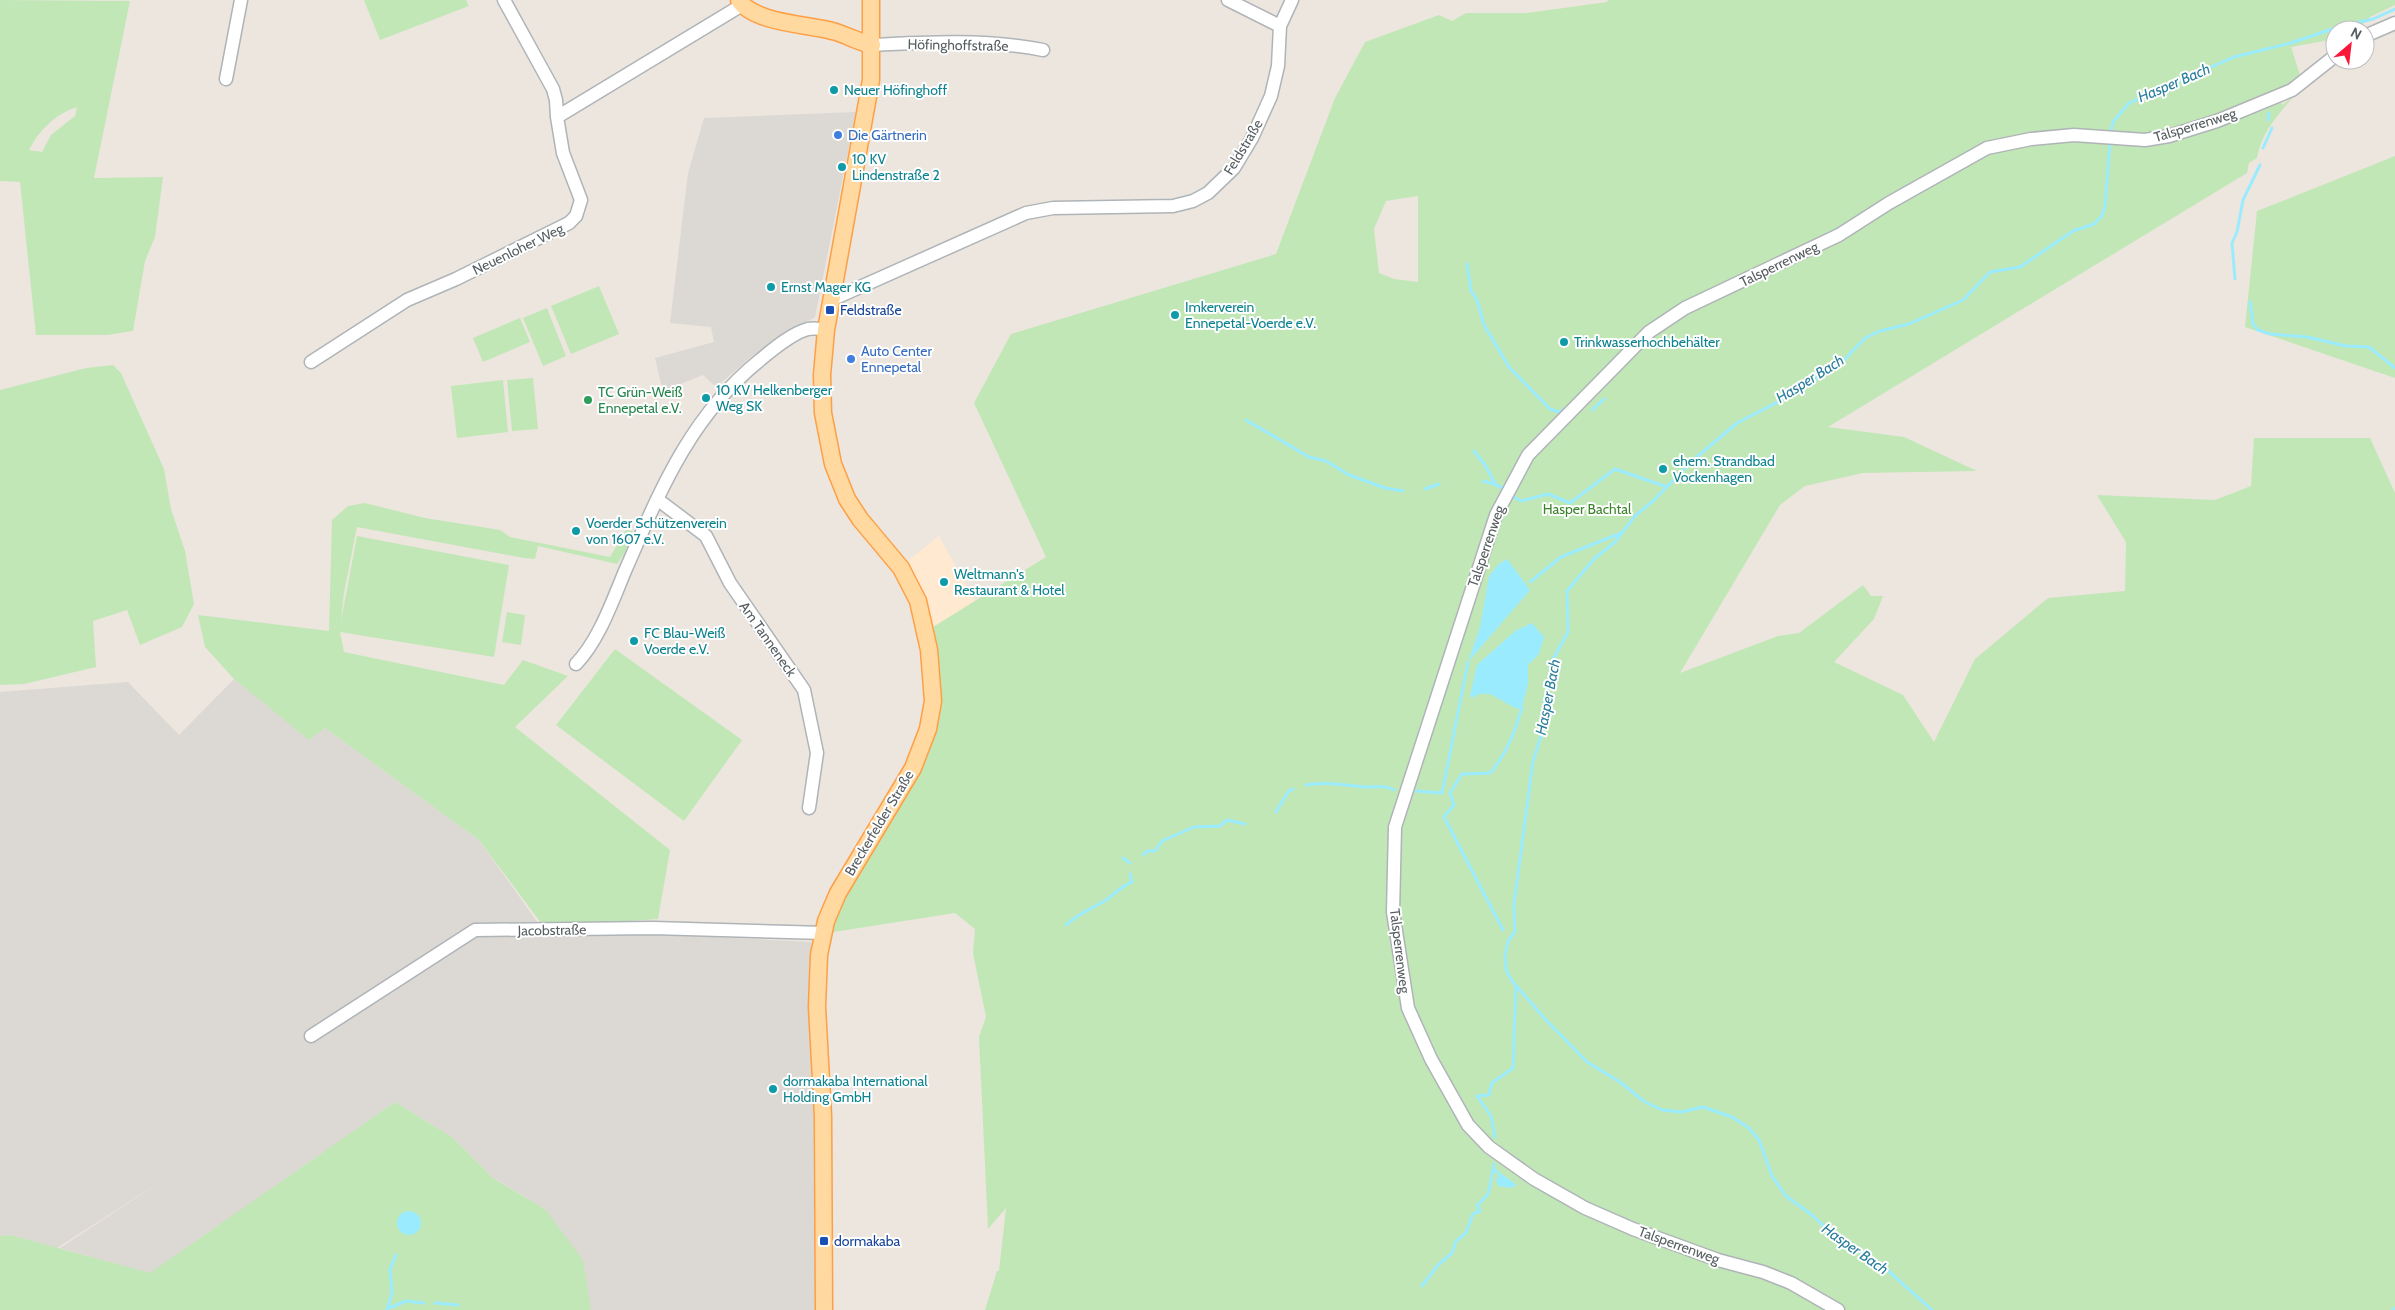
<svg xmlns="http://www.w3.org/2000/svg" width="2395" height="1310" font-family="Cabin,sans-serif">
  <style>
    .commercial { fill: #ffe9d0 }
    .industrial { fill: #dcd8d3 }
    .green { fill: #c2e7b7; fill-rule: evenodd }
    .water { fill: #9bebff }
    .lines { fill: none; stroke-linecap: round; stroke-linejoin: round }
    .stream { stroke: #9bebff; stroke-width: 3 }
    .minor-casing { stroke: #afb4b8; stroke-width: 15 }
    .major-casing { stroke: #fe9f45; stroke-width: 19 }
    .minor { stroke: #fff; stroke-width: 12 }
    .major { stroke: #ffd9a0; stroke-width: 16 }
    .culture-dot { fill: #0f9aa8; stroke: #fff; stroke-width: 2 }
    .shop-dot { fill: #3f7fe0; stroke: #fff; stroke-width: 2 }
    .transit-dot { fill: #1a4fb4; stroke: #fff; stroke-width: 2 }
    .leisure-dot { fill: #2e9e5b; stroke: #fff; stroke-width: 2 }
    .labels { text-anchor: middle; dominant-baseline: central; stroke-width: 4; stroke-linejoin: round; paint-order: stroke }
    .street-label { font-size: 14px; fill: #575e61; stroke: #fff }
    .culture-label { font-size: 14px; fill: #0d838f; stroke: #fff; text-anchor: start }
    .shop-label { font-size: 14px; fill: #366cbe; stroke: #fff; text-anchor: start }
    .transit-label { font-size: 14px; fill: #164399; stroke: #fff; text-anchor: start }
    .leisure-label { font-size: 14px; fill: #27864d; stroke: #fff; text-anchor: start }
    .park-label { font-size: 14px; fill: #3c842c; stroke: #fff }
    .water-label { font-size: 15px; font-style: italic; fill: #2b7e9d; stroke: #fff }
  </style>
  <rect width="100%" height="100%" fill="#ece6de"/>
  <path class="commercial" d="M939 536 975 601 933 627 921 588 906 562Z"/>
  <path class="industrial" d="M856 112 815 317 750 358 716 387 703 375 663 391 655 358 714 342 711 327 670 323 688 173 704 118Z
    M234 679 309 739 325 728 479 840 545 933 675 935 811 942 818 1310H591L545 1209 492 1177 452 1137 395 1102 150 1274 60 1248 165 1179 57 1248 11 1235 0 1236V692L128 682 179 735Z"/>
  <path class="green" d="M0 0 130 1 94 178 163 177 155 237 145 261 133 331 107 335H36L20 182 0 181ZM77 107 75 116 51 135 42 152 29 150C39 130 55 114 77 107Z
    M364 0H466L469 6 380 40Z
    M1608 0H2395V5L2370 17 2357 30H2335V39L2291 47 2301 78 2280 97 2282 105 2293 97C2277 116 2261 133 2257 158L2249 163 2247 173 1828 427 1904 437 1977 471 1863 473 1805 486 1780 505 1680 673 1778 636 1799 633 1863 585 1871 596H1883L1874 619 1834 662 1903 695 1934 742 1975 659 2048 598 2125 591 2126 542 2097 495 2215 500 2251 486 2254 438H2370L2395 493V1310H985L997 1271H999L1006 1208 988 1229 979 1037 986 1017 973 953 975 929 955 913 827 933 854 870 935 731 941 685 933 627 1046 557 974 403 1011 334 1276 254 1335 98 1365 42 1439 15 1452 21 1466 13H1527L1607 2ZM1418 196V282L1394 279 1379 273 1374 229 1386 201Z
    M2395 156V378L2245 327 2257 211Z
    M599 286 619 334 571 354 551 306Z
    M547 308 566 356 543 366 523 318Z
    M520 318 530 342 483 362 473 338Z
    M113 365 121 373 164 469 171 509 185 551 194 604 182 627 140 645 127 610 93 621 96 667 24 684 0 685V390L86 368Z
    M533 378 538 429 512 431 507 380Z
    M503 380 508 432 457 438 451 386Z
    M365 503 425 518 500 530 510 537 610 557 626 530 633 531 624 554 617 564 538 546 535 559 524 558 357 527 344 593 341 621 357 536 509 565 494 657 340 632 344 652 504 685 523 660 568 676 515 727 670 850 658 919 544 927 479 840 325 728 309 740 234 679 205 647 198 615 329 631 332 520 348 506Z
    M507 612 525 615 521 645 502 642Z
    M615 649 742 740 684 821 556 725Z
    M395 1102 452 1137 493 1178 545 1209 583 1260 591 1310H0V1236L11 1235 150 1273Z"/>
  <path class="water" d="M1507 559 1530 590 1468 662 1480 627 1489 576 1499 564Z
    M1532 623 1544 637 1539 654 1528 665V684L1522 707 1517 709 1490 694H1479L1472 698 1470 696 1477 665 1515 631Z
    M1502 1174 1517 1185 1510 1188 1498 1186 1496 1179Z
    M397 1223a12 12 0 1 1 24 0a12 12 0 1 1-24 0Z"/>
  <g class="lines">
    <path class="stream" d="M2268 120 2269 113
      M2110 135 2113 122 2129 103 2234 57 2291 43 2338 27 2373 19 2395 9
      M2263 148 2272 128
      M1467 264 1471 291 1477 300 1484 325 1509 367 1550 409 1559 412 1564 410
      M2235 279 2232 243 2237 232 2243 200 2260 165
      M2250 302 2253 324 2258 330 2270 334 2307 337 2346 346 2369 347 2395 368
      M1592 410 1604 399
      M1246 420 1309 457 1326 461 1349 475 1385 488 1403 491
      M1474 451 1485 465 1496 485 1503 488
      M1483 481 1494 484
      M1425 489 1439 484
      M1512 496 1521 501 1548 494 1570 503 1615 469 1667 487
      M1530 582 1561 557 1621 533
      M1306 785C1327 781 1346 786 1366 787 1376 787 1386 785 1394 790
      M1416 791 1442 793 1468 662
      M1276 812 1288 792 1293 789
      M1143 855 1147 851H1155L1162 841 1194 827 1220 826 1227 820 1245 824
      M1123 858 1130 863
      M1066 925C1079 913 1093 908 1106 900 1116 893 1121 886 1132 882L1130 874
      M1503 930 1444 817 1454 805 1450 793 1462 774 1490 773C1507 754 1515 731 1522 707
      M1495 1137 1491 1116 1477 1096 1489 1095 1492 1083 1513 1068 1516 985
      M1493 1168 1501 1176
      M1422 1286 1438 1265 1452 1253 1456 1241 1466 1233 1473 1214 1480 1211 1477 1206 1488 1194 1494 1164
      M435 1303 458 1305
      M389 1308 406 1301 424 1303
      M387 1310 392 1292 390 1269 396 1255
      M1932 1310 1876 1260 1840 1241 1812 1215 1786 1196 1772 1176 1759 1140 1749 1128 1732 1117 1703 1107 1681 1112 1662 1110 1645 1102 1620 1082 1587 1062 1546 1020 1512 981 1506 970 1505 955 1508 941 1515 932 1514 904 1533 761 1544 727V702L1550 684 1553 659 1568 632 1567 591 1594 559 1615 542 1635 516 1654 500 1692 461 1737 423 1776 403 1841 363 1865 338 1880 331 1909 324 1963 300 1990 272 2020 267 2073 231 2094 224 2102 216 2105 206 2110 142
      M2393 1310 2395 1308"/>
    <defs>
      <path id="minor" d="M504 0 553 89 556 100 557 117
        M1228 0 1280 26
        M2365 36 2395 23
        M872 45C929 42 987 39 1043 50
        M226 79 241 0
        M831 300 1026 213 1053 208 1173 206 1193 201 1208 193 1234 168 1252 138 1271 96 1278 66 1280 26 1292 0
        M311 362 407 300 456 279 569 223 576 216 581 200 563 153 557 117 742 5
        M657 499 706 536 730 583 804 690 817 753 809 808
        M576 664C599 640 612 602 625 571 660 491 690 416 760 360 772 350 792 333 808 329 813 328 821 329 826 330
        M311 1036 475 930 653 928 824 933
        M1838 1310 1791 1283 1763 1272 1718 1260 1633 1229 1585 1208 1534 1179 1489 1147 1468 1125 1431 1059 1408 1008 1393 912 1395 827 1496 515 1528 455 1649 332 1685 308 1839 235 1889 203 1987 148 2031 139 2074 135 2145 140 2169 136 2217 121 2292 90 2335 56"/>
      <path id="major" d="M739 0C754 24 811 24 836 32 848 36 859 42 872 45
        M824 1310 823 1116 817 1007 819 955 826 921 838 893 913 768 928 729 933 701 929 650 918 601 901 568 860 519 847 499 833 464 823 413 822 375 826 330 871 80V0"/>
    </defs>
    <use href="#minor" class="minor-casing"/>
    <use href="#major" class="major-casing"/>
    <use href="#minor" class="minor"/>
    <use href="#major" class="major"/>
  </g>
  <g class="culture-dot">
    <circle cx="834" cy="90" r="5"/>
    <circle cx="842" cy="167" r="5"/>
    <circle cx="771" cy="287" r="5"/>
    <circle cx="1175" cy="315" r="5"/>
    <circle cx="1564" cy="342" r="5"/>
    <circle cx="706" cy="398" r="5"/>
    <circle cx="1663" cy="469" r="5"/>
    <circle cx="576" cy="531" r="5"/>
    <circle cx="944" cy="582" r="5"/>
    <circle cx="634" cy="641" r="5"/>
    <circle cx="773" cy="1089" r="5"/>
  </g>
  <g class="shop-dot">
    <circle cx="838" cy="135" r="5"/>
    <circle cx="851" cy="359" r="5"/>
  </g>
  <g class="transit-dot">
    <rect x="825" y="305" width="10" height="10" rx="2.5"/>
    <rect x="819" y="1236" width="10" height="10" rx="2.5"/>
  </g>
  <circle class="leisure-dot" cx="588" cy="400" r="5"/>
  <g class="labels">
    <g class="street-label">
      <text transform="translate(958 45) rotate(1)">Höfinghoffstraße</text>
      <text transform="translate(2195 125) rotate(-17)">Talsperrenweg</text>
      <text transform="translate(1243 147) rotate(-59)">Feldstraße</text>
      <text transform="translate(518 249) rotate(-26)">Neuenloher Weg</text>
      <text transform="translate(1779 264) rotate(-26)">Talsperrenweg</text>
      <text transform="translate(1486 546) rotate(-71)">Talsperrenweg</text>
      <text transform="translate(768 639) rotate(55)">Am Tanneneck</text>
      <text transform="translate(879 823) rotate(-59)">Breckerfelder Straße</text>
      <text transform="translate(552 930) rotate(-1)">Jacobstraße</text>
      <text transform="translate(1400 951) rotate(83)">Talsperrenweg</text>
      <text transform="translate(1679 1245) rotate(20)">Talsperrenweg</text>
    </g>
    <g class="culture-label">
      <text x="844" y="90">Neuer Höfinghoff</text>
      <text x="852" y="159">10 KV<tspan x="852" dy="16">Lindenstraße 2</tspan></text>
      <text x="781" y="287">Ernst Mager KG</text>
      <text x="1185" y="307">Imkerverein<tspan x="1185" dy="16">Ennepetal-Voerde e.V.</tspan></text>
      <text x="1574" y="342">Trinkwasserhochbehälter</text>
      <text x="716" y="390">10 KV Helkenberger<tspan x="716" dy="16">Weg SK</tspan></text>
      <text x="1673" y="461">ehem. Strandbad<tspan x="1673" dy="16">Vockenhagen</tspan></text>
      <text x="586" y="523">Voerder Schützenverein<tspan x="586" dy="16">von 1607 e.V.</tspan></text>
      <text x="954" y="574">Weltmann's<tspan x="954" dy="16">Restaurant &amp; Hotel</tspan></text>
      <text x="644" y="633">FC Blau-Weiß<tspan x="644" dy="16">Voerde e.V.</tspan></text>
      <text x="783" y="1081">dormakaba International<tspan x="783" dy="16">Holding GmbH</tspan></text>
    </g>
    <g class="shop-label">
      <text x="848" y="135">Die Gärtnerin</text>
      <text x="861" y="351">Auto Center<tspan x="861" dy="16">Ennepetal</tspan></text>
    </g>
    <g class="transit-label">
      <text x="840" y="310">Feldstraße</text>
      <text x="834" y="1241">dormakaba</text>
    </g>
    <g class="leisure-label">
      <text x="598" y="392">TC Grün-Weiß<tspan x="598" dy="16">Ennepetal e.V.</tspan></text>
    </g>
    <g class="park-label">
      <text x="1587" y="509">Hasper Bachtal</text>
    </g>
    <g class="water-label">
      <text transform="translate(2174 83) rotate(-23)">Hasper Bach</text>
      <text transform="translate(1810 379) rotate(-32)">Hasper Bach</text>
      <text transform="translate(1548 697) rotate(-79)">Hasper Bach</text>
      <text transform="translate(1855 1249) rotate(35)">Hasper Bach</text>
    </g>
  </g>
  <g transform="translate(2350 45) rotate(28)"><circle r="24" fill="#ffffff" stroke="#bcbfc0"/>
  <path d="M0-4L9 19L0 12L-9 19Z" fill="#f9173a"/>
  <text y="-8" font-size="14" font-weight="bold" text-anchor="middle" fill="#575e61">N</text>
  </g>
</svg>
